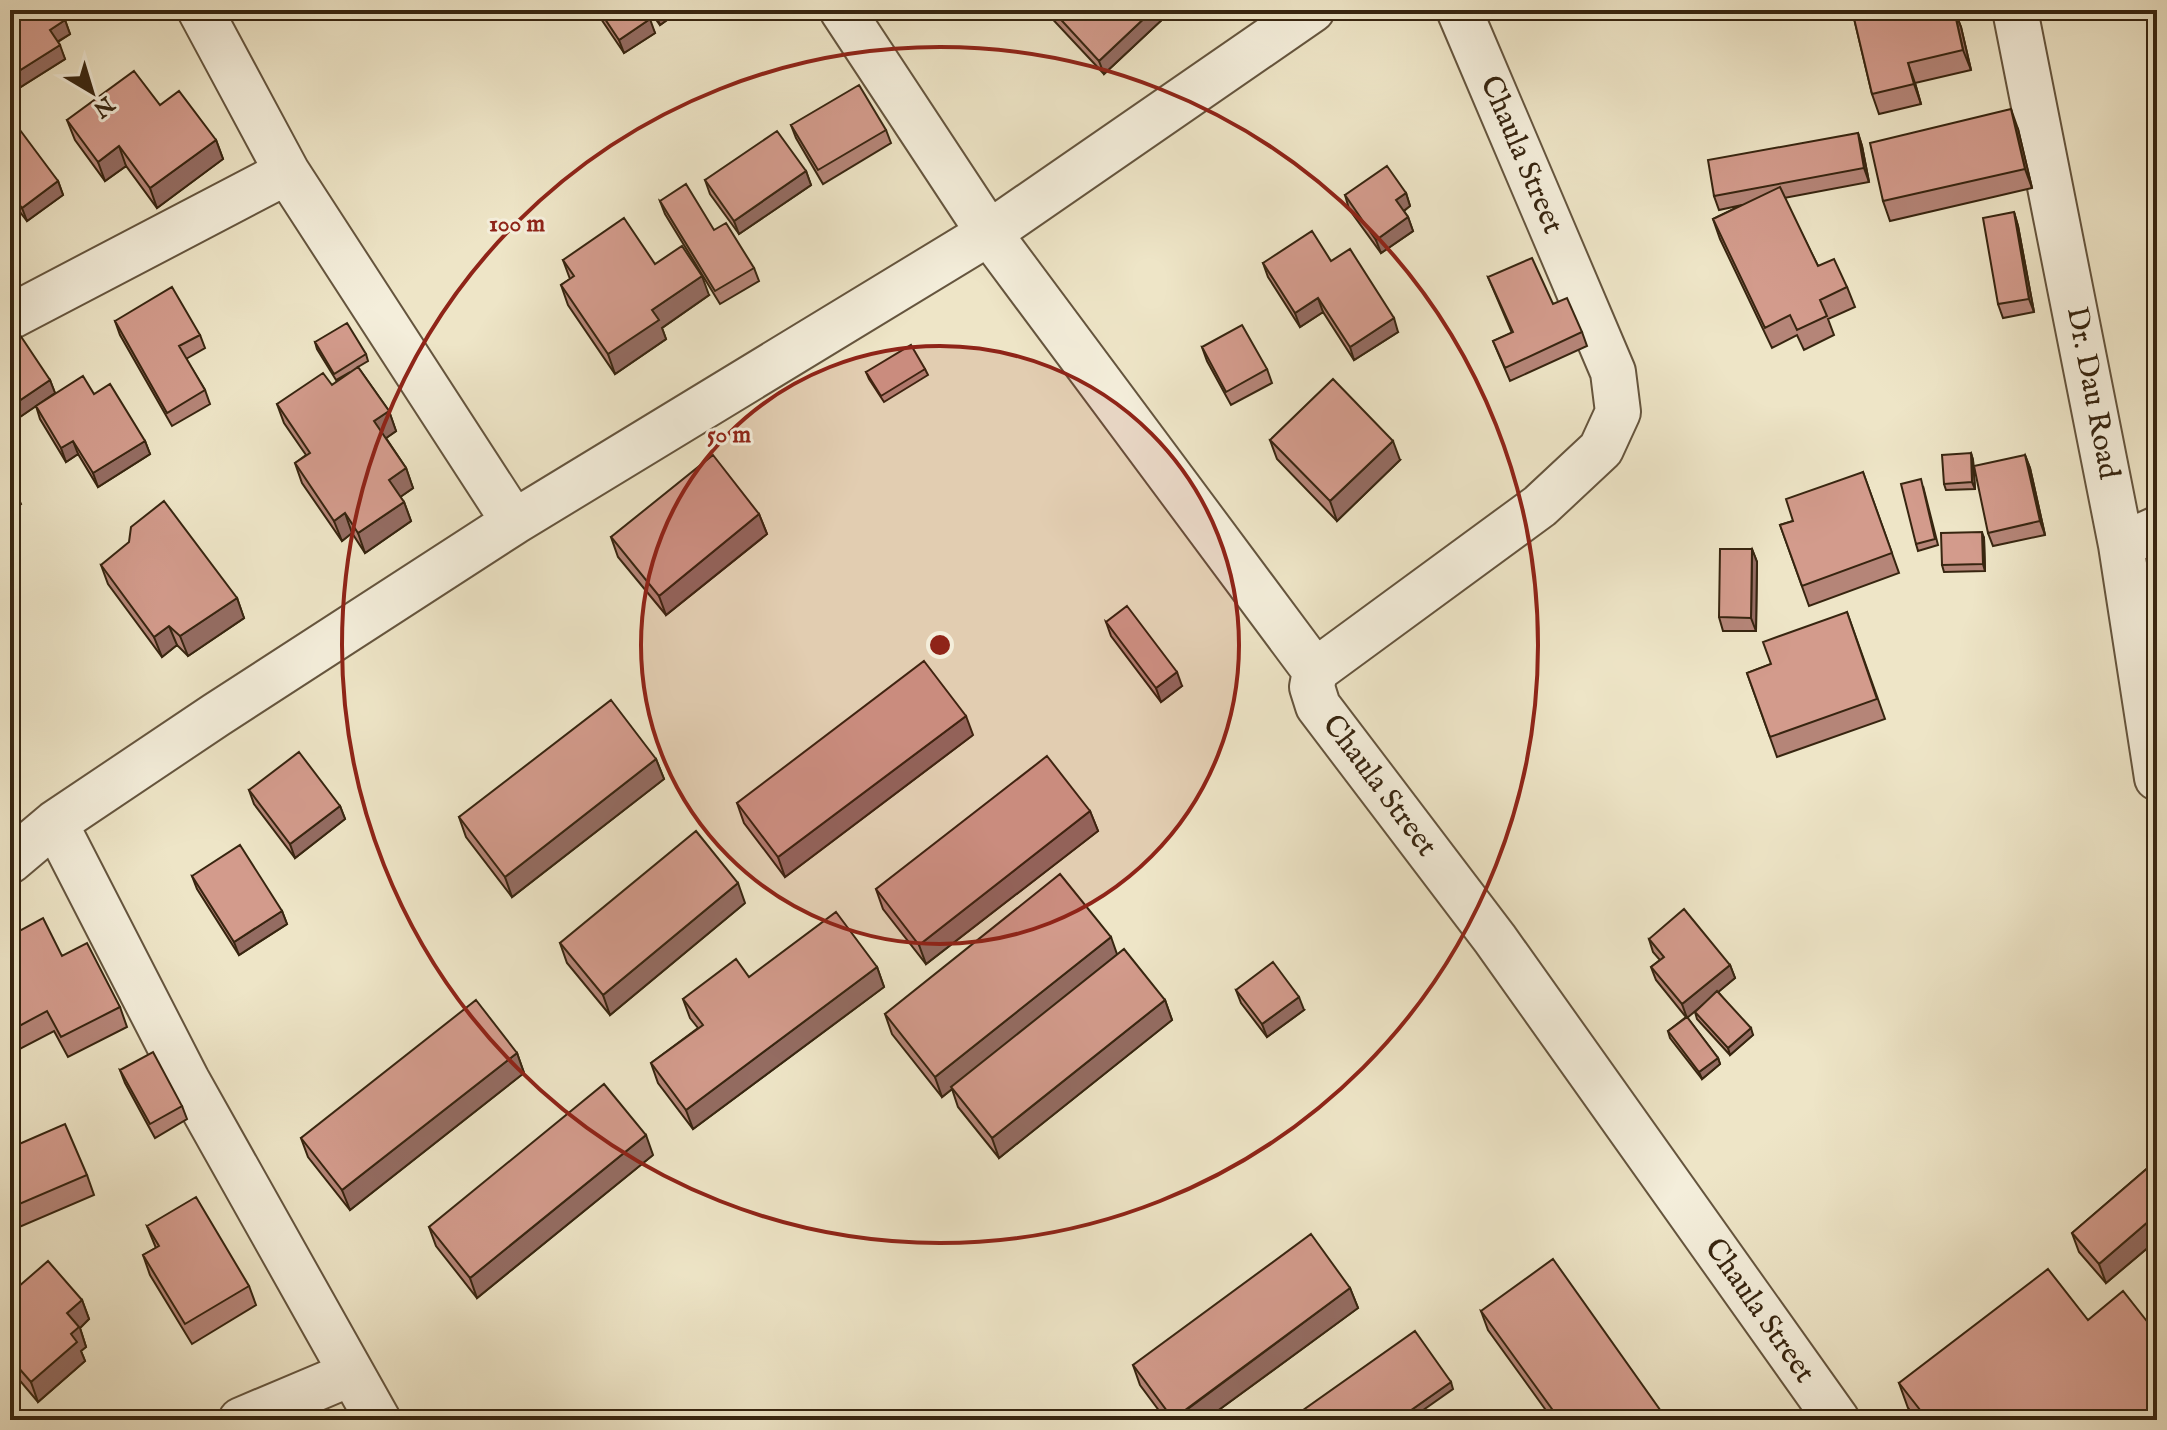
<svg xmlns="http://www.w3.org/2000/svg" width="2167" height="1430" font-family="'IM FELL English',serif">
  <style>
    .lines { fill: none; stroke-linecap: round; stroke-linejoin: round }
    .minor-casing { stroke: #65553e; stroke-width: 48 }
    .minor { stroke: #f4eedb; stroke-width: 44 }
    .wall { fill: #b58578; stroke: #372510; stroke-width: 2 }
    .shaded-wall { fill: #946c62; stroke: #372510; stroke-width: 2 }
    .building { fill: #d39b8c; stroke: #372510; stroke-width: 2 }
    .ring { fill: none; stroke: #8f2418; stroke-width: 4 }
    .labels { text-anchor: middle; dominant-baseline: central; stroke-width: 6; stroke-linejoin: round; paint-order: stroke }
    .street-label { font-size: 30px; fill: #372510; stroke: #f4eedb }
    .centre { fill: #8f2418; stroke: #f4eedb; stroke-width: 4 }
    .ring-label { font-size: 24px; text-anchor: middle; font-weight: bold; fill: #8f2418; stroke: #f4eedb; stroke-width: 6; stroke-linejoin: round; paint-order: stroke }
  </style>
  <rect width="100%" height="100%" fill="#eee5c7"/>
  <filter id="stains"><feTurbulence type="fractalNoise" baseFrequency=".0025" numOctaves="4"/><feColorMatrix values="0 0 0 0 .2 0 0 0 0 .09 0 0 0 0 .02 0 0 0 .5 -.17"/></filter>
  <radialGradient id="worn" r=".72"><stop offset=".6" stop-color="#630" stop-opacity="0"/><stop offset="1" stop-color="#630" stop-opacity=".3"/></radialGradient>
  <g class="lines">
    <defs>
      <path id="minor" d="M200 10 287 172 514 522
        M842 10 989 233 1315 671
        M1459 10 1613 372 1618 412 1601 449 1540 506 1315 671 1312 687 1318 706 1495 939 1837 1420
        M2015 10 2121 545 2157 778
        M10 317 287 172
        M2121 545 2157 529
        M55 823 187 1080 378 1420
        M10 861 55 823 216 715 514 522 989 233 1312 10
        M241 1420 350 1374"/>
    </defs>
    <use href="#minor" class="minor-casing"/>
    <use href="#minor" class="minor"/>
  </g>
  <path class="wall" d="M595 10H644L655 33 624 53Z
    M649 10H681L660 25Z
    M1044 10H1164L1166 16 1104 74Z
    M1852 10H1958V13L1956 14 1961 27 1971 70 1915 83 1921 104 1879 114 1872 94Z
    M10 20H65L70 34 58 42 65 59 19 88 10 73Z
    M160 105 216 140 223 159 157 208 126 166 105 181 75 140 67 120Z
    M791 125 886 130 891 143 823 184 796 138Z
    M2018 129 2032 188 1890 221 1883 201Z
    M10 131 58 181 63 195 27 221 10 199Z
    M1858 133 1862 146 1869 182 1784 198 1818 266 1847 287 1855 307 1828 319 1834 335 1804 350 1797 335 1772 348 1720 239 1713 219 1742 205 1719 210 1714 196Z
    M806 171 811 185 739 234 710 194 705 180Z
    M1406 193 1410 206 1404 211 1408 217 1413 231 1381 253 1349 209 1345 195Z
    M660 201 754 268 759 281 720 304 665 214Z
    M2014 212 2018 226 2034 312 2003 318 1998 304Z
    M563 260 655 264 709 295 662 328 666 339 615 374 568 305 561 285 570 279Z
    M1331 261 1398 332 1354 360 1323 312 1300 327 1268 277 1263 263Z
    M1488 277 1553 304 1582 332 1587 346 1510 381 1493 341 1512 333Z
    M115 321 200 335 205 348 186 359 205 390 210 404 172 426 120 335Z
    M10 338 50 380 55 393 94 394 145 441 150 454 98 487 78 454 66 462 40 419 36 406 14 421 10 415Z
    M315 342 366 354 368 361 358 367 389 411 396 431 386 438 406 468 413 488 400 497 404 502 411 521 365 553 352 533 342 541 302 483 295 463 306 455 284 423 277 404 332 385 350 372 336 380 317 349Z
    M1202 347 1267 369 1272 383 1231 405 1207 361Z
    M925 369 928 375 884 402 869 379 866 372Z
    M1270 440 1400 460 1337 521 1277 459Z
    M1971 453 1973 460 1975 489 1946 490 1944 484Z
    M2025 455 2030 468 2045 535 1993 546 1988 533Z
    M1863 472 1899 573 1809 606 1780 525 1793 521Z
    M10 479 21 504 10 511Z
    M1923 486 1938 545 1918 551 1916 544Z
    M759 514 767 534 666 615 618 557 611 537Z
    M1984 538 1985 571 1944 572 1942 565Z
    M1752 549 1757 562 1756 631H1723L1719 617Z
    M101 565 237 598 244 618 188 656 177 645 162 657 108 584Z
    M1847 612 1885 719 1777 757 1747 673 1771 664Z
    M1106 622 1182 686 1161 702 1111 636Z
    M973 735 785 877 744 823 737 803Z
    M656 759 664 779 512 897 466 837 459 817Z
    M249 790 340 806 345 819 295 858 254 804Z
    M1090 811 1098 831 926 964 883 909 876 889Z
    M192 876 282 911 287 924 239 955 197 889Z
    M745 903 610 1015 567 963 560 943Z
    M10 936 62 956 120 1007 127 1027 68 1057 54 1031 16 1051 10 1040Z
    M1649 939 1730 965 1735 978 1718 992 1753 1035 1730 1055 1697 1019 1695 1012 1701 1006 1687 1017 1718 1058 1720 1064 1702 1079 1670 1038 1668 1031 1686 1017 1656 980 1651 967 1660 960 1653 952Z
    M1117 955 1165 1000 1172 1020 999 1158 958 1107 952 1089 942 1097 892 1034 885 1014Z
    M877 967 884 987 693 1129 658 1083 651 1063 698 1028 690 1018 683 999 749 977Z
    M1236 990 1304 1010 1267 1037 1241 1003Z
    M517 1053 524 1073 350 1210 308 1157 301 1138Z
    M120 1070 182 1106 187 1119 155 1138 125 1083Z
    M10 1148 87 1175 94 1195 10 1231Z
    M653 1155 477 1298 436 1246 429 1227Z
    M2157 1160V1240L2106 1283 2079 1252 2072 1233Z
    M147 1226 249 1286 256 1305 192 1344 150 1275 143 1255 156 1248Z
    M1350 1288 1358 1308 1205 1420H1166L1140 1385 1133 1365Z
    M10 1294 82 1300 89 1319 80 1328 86 1347 81 1351 85 1361 38 1402 10 1369Z
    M1481 1311 1663 1414 1666 1420H1553L1488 1330Z
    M1899 1383 2157 1420H1918L1908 1408Z"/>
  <path class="shaded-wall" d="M654 10H681L660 25Z
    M1153 10H1164L1166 16 1104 74 1099 61Z
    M1954 10 1961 27 1971 70 1963 50Z
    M650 19 655 33 624 53 619 40Z
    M65 20 70 34 55 43 50 30Z
    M60 45 65 59 19 88 14 74Z
    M1908 63 1915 83 1921 104 1914 84Z
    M2011 109 2018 129 2032 188 2025 169Z
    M1858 133 1862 146 1869 182 1864 168Z
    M216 140 223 159 157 208 150 188Z
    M119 146 126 166 105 181 98 162Z
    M806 171 811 185 739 234 734 221Z
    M58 181 63 195 27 221 22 208Z
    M1406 193 1410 206 1401 213 1396 200Z
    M2014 212 2018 226 2034 312 2029 299Z
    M1408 217 1413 231 1381 253 1376 240Z
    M702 276 709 295 662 328 666 339 615 374 608 354 652 310Z
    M1318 298 1323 312 1300 327 1295 313Z
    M1394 318 1398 332 1354 360 1350 347Z
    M50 380 55 393 14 421 10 407Z
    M389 411 396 431 382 441 374 421Z
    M73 441 78 454 66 462 61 448Z
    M145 441 150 454 98 487 93 473Z
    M1393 441 1400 460 1337 521 1330 501Z
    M1971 453 1973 460 1975 489 1972 482Z
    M2025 455 2030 468 2045 535 2040 521Z
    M406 468 413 488 396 500 389 480Z
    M404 502 411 521 365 553 358 533Z
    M345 513 352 533 342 541 334 521Z
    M759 514 767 534 666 615 659 596Z
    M1982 532 1984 538 1985 571 1983 564Z
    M1752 549 1757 562 1756 631 1751 618Z
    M237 598 244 618 188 656 180 636Z
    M169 626 177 645 162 657 154 637Z
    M1177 672 1182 686 1161 702 1156 688Z
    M966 716 973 735 785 877 778 857Z
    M656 759 664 779 512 897 505 877Z
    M340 806 345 819 295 858 290 844Z
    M1090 811 1098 831 926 964 919 945Z
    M738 883 745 903 610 1015 603 995Z
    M282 911 287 924 239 955 234 942Z
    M1111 937 1118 957 942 1097 935 1077Z
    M1730 965 1735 978 1687 1018 1682 1004Z
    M877 967 884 987 693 1129 686 1110Z
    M1299 997 1304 1010 1267 1037 1262 1024Z
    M1165 1000 1172 1020 999 1158 992 1138Z
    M1751 1028 1753 1035 1730 1055 1728 1048Z
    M517 1053 524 1073 350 1210 342 1190Z
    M1718 1058 1720 1064 1702 1079 1699 1072Z
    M646 1135 653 1155 477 1298 470 1278Z
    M2157 1214V1240L2106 1283 2099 1264Z
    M1350 1288 1358 1308 1205 1420H1173Z
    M82 1300 89 1319 80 1328 86 1347 81 1351 85 1361 38 1402 31 1382 67 1313Z
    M1451 1382 1453 1389 1409 1420H1397Z
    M1663 1414 1666 1420H1654Z"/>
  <path class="building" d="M25 10H59L65 20 50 30 60 45 14 74 10 67V20Z
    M599 10H644L650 19 619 40Z
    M1052 10H1153L1099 61Z
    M1852 10H1954L1963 50 1908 63 1914 84 1872 94Z
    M134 71 160 105 179 91 216 140 150 188 119 146 98 162 67 120Z
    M859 85 886 130 818 170 791 125Z
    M2011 109 2025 169 1883 201 1870 143Z
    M17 126 58 181 22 208 10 192V131Z
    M777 131 806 171 734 221 705 180Z
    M1858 133 1864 168 1714 196 1708 160Z
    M1387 166 1406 193 1396 200 1408 217 1376 240 1345 195Z
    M686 184 714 230 726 223 754 268 715 291 660 201Z
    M1780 187 1818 266 1834 259 1847 287 1820 300 1827 316 1797 330 1790 315 1765 328 1713 219Z
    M2014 212 2029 299 1998 304 1983 218Z
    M624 218 655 264 682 246 702 276 652 310 659 320 608 354 561 285 574 276 563 260Z
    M1312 231 1331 261 1350 249 1394 318 1350 347 1318 298 1295 313 1263 263Z
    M1532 258 1553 304 1567 298 1582 332 1505 368 1493 341 1513 332 1488 277Z
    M172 287 200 335 179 346 205 390 167 413 115 321Z
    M347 323 366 354 334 374 315 342Z
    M1242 325 1267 369 1226 392 1202 347Z
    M18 332 50 380 10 407V338Z
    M911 345 925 369 881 396 866 372Z
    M358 367 389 411 374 421 406 468 389 480 404 502 358 533 345 513 334 521 295 463 310 453 277 404 323 373 332 385Z
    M83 376 94 394 110 384 145 441 93 473 73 441 61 448 36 406Z
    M1333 379 1393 441 1330 501 1270 440Z
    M1971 453 1972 482 1944 484 1942 455Z
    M713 455 759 514 659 596 611 537Z
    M2025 455 2040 521 1988 533 1974 466Z
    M1863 472 1892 553 1802 586 1780 525 1793 521 1786 499Z
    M1921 479 1935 539 1916 544 1901 484Z
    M164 501 237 598 180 636 169 626 154 637 101 565 129 542 131 527Z
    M1982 532 1983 564 1942 565 1941 533Z
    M1720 549H1752L1751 618 1719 617Z
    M1127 606 1177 672 1156 688 1106 622Z
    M1847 612 1877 699 1770 737 1747 673 1771 664 1763 642Z
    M924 661 966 716 778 857 737 803Z
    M611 700 656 759 505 877 459 817Z
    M299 752 340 806 290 844 249 790Z
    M1047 756 1090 811 919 945 876 889Z
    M696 831 738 883 603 995 560 943Z
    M240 845 282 911 234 942 192 876Z
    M1060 874 1111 937 935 1077 885 1014Z
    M1684 909 1730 965 1682 1004 1651 967 1664 957 1649 939Z
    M836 912 877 967 686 1110 651 1063 703 1025 683 999 736 959 749 977Z
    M43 918 62 956 87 943 120 1007 61 1037 47 1011 10 1031V959L13 958 10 952V936Z
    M1124 949 1165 1000 992 1138 951 1087Z
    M1273 962 1299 997 1262 1024 1236 990Z
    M1717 991 1751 1028 1728 1048 1695 1012Z
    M476 1000 517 1053 342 1190 301 1138Z
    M1687 1017 1718 1058 1699 1072 1668 1031Z
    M153 1052 182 1106 150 1124 120 1070Z
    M604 1084 646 1135 470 1278 429 1227Z
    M65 1124 87 1175 10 1208V1148Z
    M2157 1160V1214L2099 1264 2072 1233Z
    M196 1197 249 1286 185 1324 143 1255 159 1246 147 1226Z
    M1311 1234 1350 1288 1173 1419 1133 1365Z
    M1553 1259 1663 1414 1654 1420H1560L1481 1311Z
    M48 1261 82 1300 67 1313 79 1327 71 1334 77 1342 31 1382 10 1358V1294Z
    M2048 1269 2088 1320 2123 1291 2157 1334V1420H1928L1899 1383Z
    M1415 1331 1451 1382 1397 1420H1289Z"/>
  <circle cx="940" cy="645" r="299" fill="#8f2418" fill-opacity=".12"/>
  <g class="ring">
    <circle cx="940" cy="645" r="299"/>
    <circle cx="940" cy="645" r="598"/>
  </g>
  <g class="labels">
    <g class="street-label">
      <text transform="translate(1521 155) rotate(67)">Chaula Street</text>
      <text transform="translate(2092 393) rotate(79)">Dr. Dau Road</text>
      <text transform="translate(1379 786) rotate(53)">Chaula Street</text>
      <text transform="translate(1759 1311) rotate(55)">Chaula Street</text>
    </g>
  </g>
  <circle cx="940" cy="645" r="12" class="centre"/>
  <g class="ring-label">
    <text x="517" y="231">100 m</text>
    <text x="729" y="442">50 m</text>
  </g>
  <rect width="2167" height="1430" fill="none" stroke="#eee5c7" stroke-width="40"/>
  <rect x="12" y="12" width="2143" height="1406" fill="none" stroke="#372510" stroke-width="4"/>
  <rect x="20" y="20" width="2127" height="1390" fill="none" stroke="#372510" stroke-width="2"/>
  <g transform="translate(92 92) rotate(142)" stroke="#f4eedb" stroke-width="6" paint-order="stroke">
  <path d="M0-6L14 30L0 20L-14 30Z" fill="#372510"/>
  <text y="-12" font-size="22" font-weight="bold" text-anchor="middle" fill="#372510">N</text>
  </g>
  <rect width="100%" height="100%" filter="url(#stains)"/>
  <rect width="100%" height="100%" fill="url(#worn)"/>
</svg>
